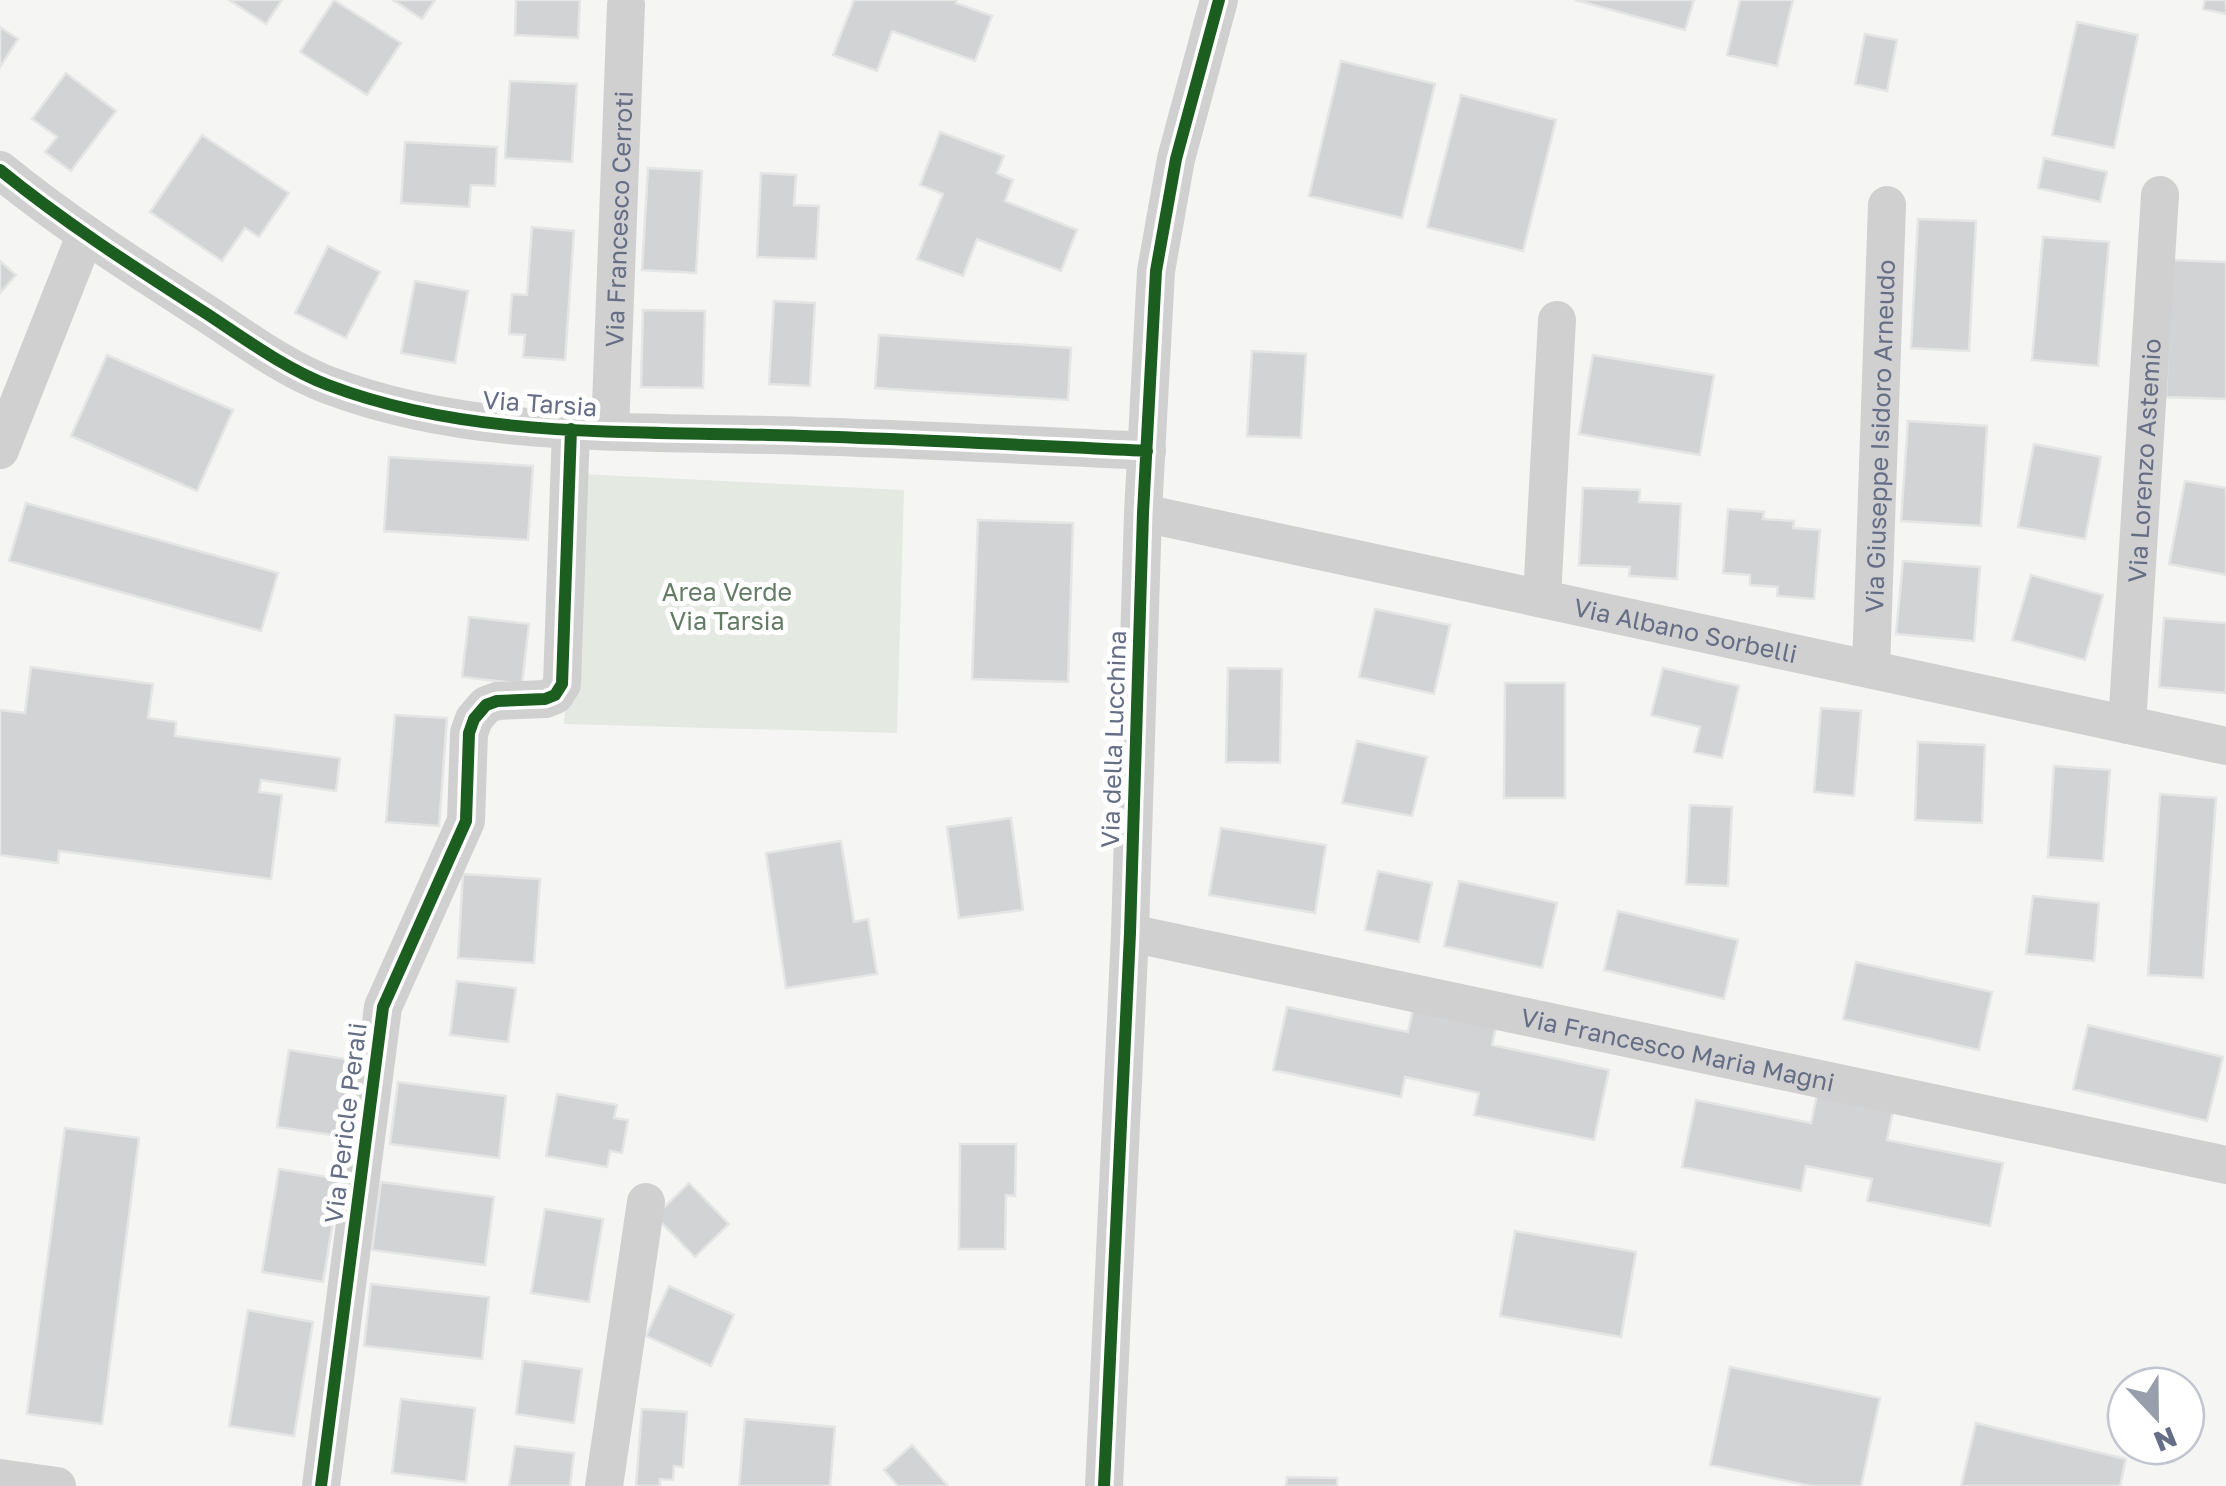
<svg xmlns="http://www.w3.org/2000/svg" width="2226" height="1486" font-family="'Golos Text',sans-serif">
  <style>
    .green { fill: #e4e9e2 }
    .building { fill: #d2d3d4; stroke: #e4e5e4; stroke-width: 2.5 }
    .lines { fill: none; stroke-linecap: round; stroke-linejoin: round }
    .minor { stroke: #d0d0d1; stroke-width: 38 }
    .cycleway-casing { stroke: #fff; stroke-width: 19 }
    .cycleway { stroke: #1b5e20; stroke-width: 12 }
    .labels { text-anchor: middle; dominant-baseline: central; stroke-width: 10; stroke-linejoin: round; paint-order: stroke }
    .street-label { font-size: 25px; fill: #656e86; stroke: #fff }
    .park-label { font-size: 25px; fill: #647c65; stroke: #fff }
  </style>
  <rect width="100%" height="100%" fill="#f5f6f4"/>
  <path class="green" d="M581 474 904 490 897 733 564 724Z"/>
  <path class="building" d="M229 0H282L266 24Z
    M334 0 401 43 367 95 300 52Z
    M393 0H435L422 19Z
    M516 0H580L578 38 515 35Z
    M854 0H957L956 3 992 16 975 61 892 31 877 71 833 55Z
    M1575 0H1694L1685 30Z
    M1740 0H1793L1777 66 1727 55Z
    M2205 0H2226V14L2203 9Z
    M2077 22 2138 35 2114 148 2052 135Z
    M0 27 18 39 0 67Z
    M1865 34 1897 40 1887 91 1855 84Z
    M1341 61 1435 84 1402 218 1309 196Z
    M66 73 116 111 71 171 45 152 57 137 32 119Z
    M510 81 577 84 572 162 505 158Z
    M1461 95 1556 120 1523 251 1427 227Z
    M940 132 1004 156 997 173 1013 180 1005 201 1077 230 1061 271 977 239 963 276 917 259 943 194 920 185Z
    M202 135 289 193 259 237 245 228 222 261 150 212Z
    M405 142 497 147 495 186 471 185 469 207 401 203Z
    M2044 158 2107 172 2100 202 2038 188Z
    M648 168 702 171 696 273 642 270Z
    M761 173 796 175 794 205 819 206 816 259 757 257Z
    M1918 219 1976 221 1969 351 1911 348Z
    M532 227 574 231 565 360 523 357 525 335 509 334 512 294 527 295Z
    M2043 237 2109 242 2098 366 2032 360Z
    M328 246 380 272 346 338 295 313Z
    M2172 260 2226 262V399L2166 397Z
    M0 261 16 275 0 293Z
    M415 281 468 291 455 363 401 353Z
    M774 301 815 303 810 386 769 384Z
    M643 310 705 311 703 388 641 387Z
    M879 335 1071 348 1068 400 875 388Z
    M1252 351 1306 354 1301 438 1247 436Z
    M107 355 233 410 197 491 71 436Z
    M1593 355 1714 375 1700 455 1579 434Z
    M1908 421 1987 426 1981 526 1901 521Z
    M2034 444 2101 457 2085 539 2018 527Z
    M389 457 533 466 528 540 384 531Z
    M2185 481 2226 488V575L2169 564Z
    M1583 488 1640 490 1639 502 1681 504 1677 579 1629 576 1630 567 1579 565Z
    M26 503 278 573 261 631 9 561Z
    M1728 509 1764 512 1763 519 1794 521 1793 528 1820 530 1814 599 1777 596 1778 587 1750 585V575L1723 573Z
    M978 520 1073 523 1068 682 972 679Z
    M1903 561 1980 567 1974 641 1896 634Z
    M2031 575 2103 595 2085 660 2012 640Z
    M1375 609 1450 625 1434 694 1359 677Z
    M469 617 529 624 522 684 462 677Z
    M2164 618 2226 623V693L2159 687Z
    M31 667 153 684 148 718 176 722 175 736 340 758 336 791 261 780 259 792 282 795 271 879 59 851 58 863 0 855V710L25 713Z
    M1228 668 1282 669 1280 763 1226 762Z
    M1663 668 1739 686 1722 758 1694 752 1700 727 1651 715Z
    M1505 683H1565V798H1504Z
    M1821 708 1861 711 1854 796 1814 792Z
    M395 715 447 718 439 826 386 822Z
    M1357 741 1427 757 1412 816 1342 803Z
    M1918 742 1985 745 1982 823 1915 820Z
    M2054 766 2110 770 2103 861 2048 857Z
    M2160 794 2216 798 2203 978 2148 975Z
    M1690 805 1732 807 1728 886 1686 884Z
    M1011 818 1023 910 959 918 947 827Z
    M1221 828 1326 845 1315 913 1209 895Z
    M841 841 854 922 868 919 877 974 786 988 766 853Z
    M1378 871 1432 883 1419 942 1365 930Z
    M463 874 540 879 534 963 458 958Z
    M1459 881 1557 903 1542 968 1444 946Z
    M2033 896 2099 903 2094 961 2026 954Z
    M1618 911 1738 940 1724 999 1604 970Z
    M1856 962 1992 992 1979 1050 1843 1019Z
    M457 981 516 988 508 1042 450 1035Z
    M1287 1007 1408 1032 1413 1009 1496 1027 1492 1045 1609 1070 1594 1140 1474 1115 1479 1093 1405 1077 1401 1097 1273 1070Z
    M2088 1025 2223 1057 2207 1121 2073 1089Z
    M289 1050 351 1060 339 1136 277 1127Z
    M398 1082 506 1096 499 1158 390 1144Z
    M557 1094 617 1105 614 1118 628 1120 622 1153 610 1151 607 1167 546 1156Z
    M1817 1095 1893 1111 1887 1140 2003 1163 1990 1226 1867 1201 1872 1179 1806 1166 1801 1191 1682 1167 1696 1100 1811 1123Z
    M65 1128 139 1138 102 1424 27 1414Z
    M960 1144H1016L1015 1196 1006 1195 1005 1249H959Z
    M279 1169 340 1179 323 1282 262 1272Z
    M381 1182 494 1197 485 1265 372 1250Z
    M689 1183 729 1224 695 1257 655 1216Z
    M545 1209 603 1219 589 1302 531 1293Z
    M1515 1231 1636 1252 1621 1337 1500 1316Z
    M371 1284 489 1297 482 1359 364 1346Z
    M669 1286 734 1315 711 1366 646 1336Z
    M248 1310 313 1322 294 1436 229 1426Z
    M523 1361 582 1369 574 1423 516 1414Z
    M1730 1367 1880 1398 1861 1486H1812L1710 1465Z
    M401 1399 475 1408 466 1482 392 1473Z
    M642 1409 687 1412 683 1467 674 1466 673 1480 660 1479V1486H636Z
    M745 1419 835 1427 830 1486H739Z
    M1976 1423 2126 1459 2120 1486H1961Z
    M912 1445 948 1486H898L884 1470Z
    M515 1446 574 1453 570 1486H509Z
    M1287 1477 1337 1478V1486H1286Z"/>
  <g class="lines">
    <g class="minor">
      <path d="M0 170C65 223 134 267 204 312 244 338 284 368 328 385 467 438 622 431 769 435 895 438 1021 445 1147 451"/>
      <path id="s1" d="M610 431 626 5"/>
      <path d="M0 450 85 236"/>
      <path id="s2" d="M1143 513 2226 746"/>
      <path d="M1542 597 1557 320"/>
      <path id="s3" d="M1871 668 1887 205"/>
      <path id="s4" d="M2127 725 2160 195"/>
      <path id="s5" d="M1130 933 2226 1165"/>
      <path d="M0 1478 57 1486"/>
      <path d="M321 1486 383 1007 466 821 469 733 474 719 486 705 497 701 545 699 555 695 562 684 571 429"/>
      <path d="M604 1486 646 1202"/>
      <path d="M1104 1486 1130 933 1143 513 1156 271 1176 159 1219 0"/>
    </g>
    <defs>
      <path id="cycleway" d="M0 170C65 223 134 267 204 312 244 338 284 368 328 385 467 438 622 431 769 435 895 438 1021 445 1147 451
        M321 1486 383 1007 466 821 469 733 474 719 486 705 497 701 545 699 555 695 562 684 571 429
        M1104 1486 1130 933 1143 513 1156 271 1176 159 1219 0"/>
    </defs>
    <use href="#cycleway" class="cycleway-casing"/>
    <use href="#cycleway" class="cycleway"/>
  </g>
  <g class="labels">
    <g class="street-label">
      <text stroke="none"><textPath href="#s1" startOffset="212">Via Francesco Cerroti</textPath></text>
      <text transform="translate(540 403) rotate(4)">Via Tarsia</text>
      <text stroke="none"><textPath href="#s3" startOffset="232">Via Giuseppe Isidoro Arneudo</textPath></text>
      <text stroke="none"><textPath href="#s4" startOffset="265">Via Lorenzo Astemio</textPath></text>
      <text stroke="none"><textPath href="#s2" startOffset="555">Via Albano Sorbelli</textPath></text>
      <text transform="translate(1113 739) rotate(-88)">Via della Lucchina</text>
      <text stroke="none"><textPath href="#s5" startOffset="560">Via Francesco Maria Magni</textPath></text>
      <text transform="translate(345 1123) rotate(-83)">Via Pericle Perali</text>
    </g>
    <g class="park-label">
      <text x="727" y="591">Area Verde<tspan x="727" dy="29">Via Tarsia</tspan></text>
    </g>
  </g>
  <g transform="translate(2156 1416) rotate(158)"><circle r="48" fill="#ffffff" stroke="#c1c5cf" stroke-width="2.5"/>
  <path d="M0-8L18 38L0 25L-18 38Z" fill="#979eac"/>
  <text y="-15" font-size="28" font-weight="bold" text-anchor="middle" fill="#656e86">N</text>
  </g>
</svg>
